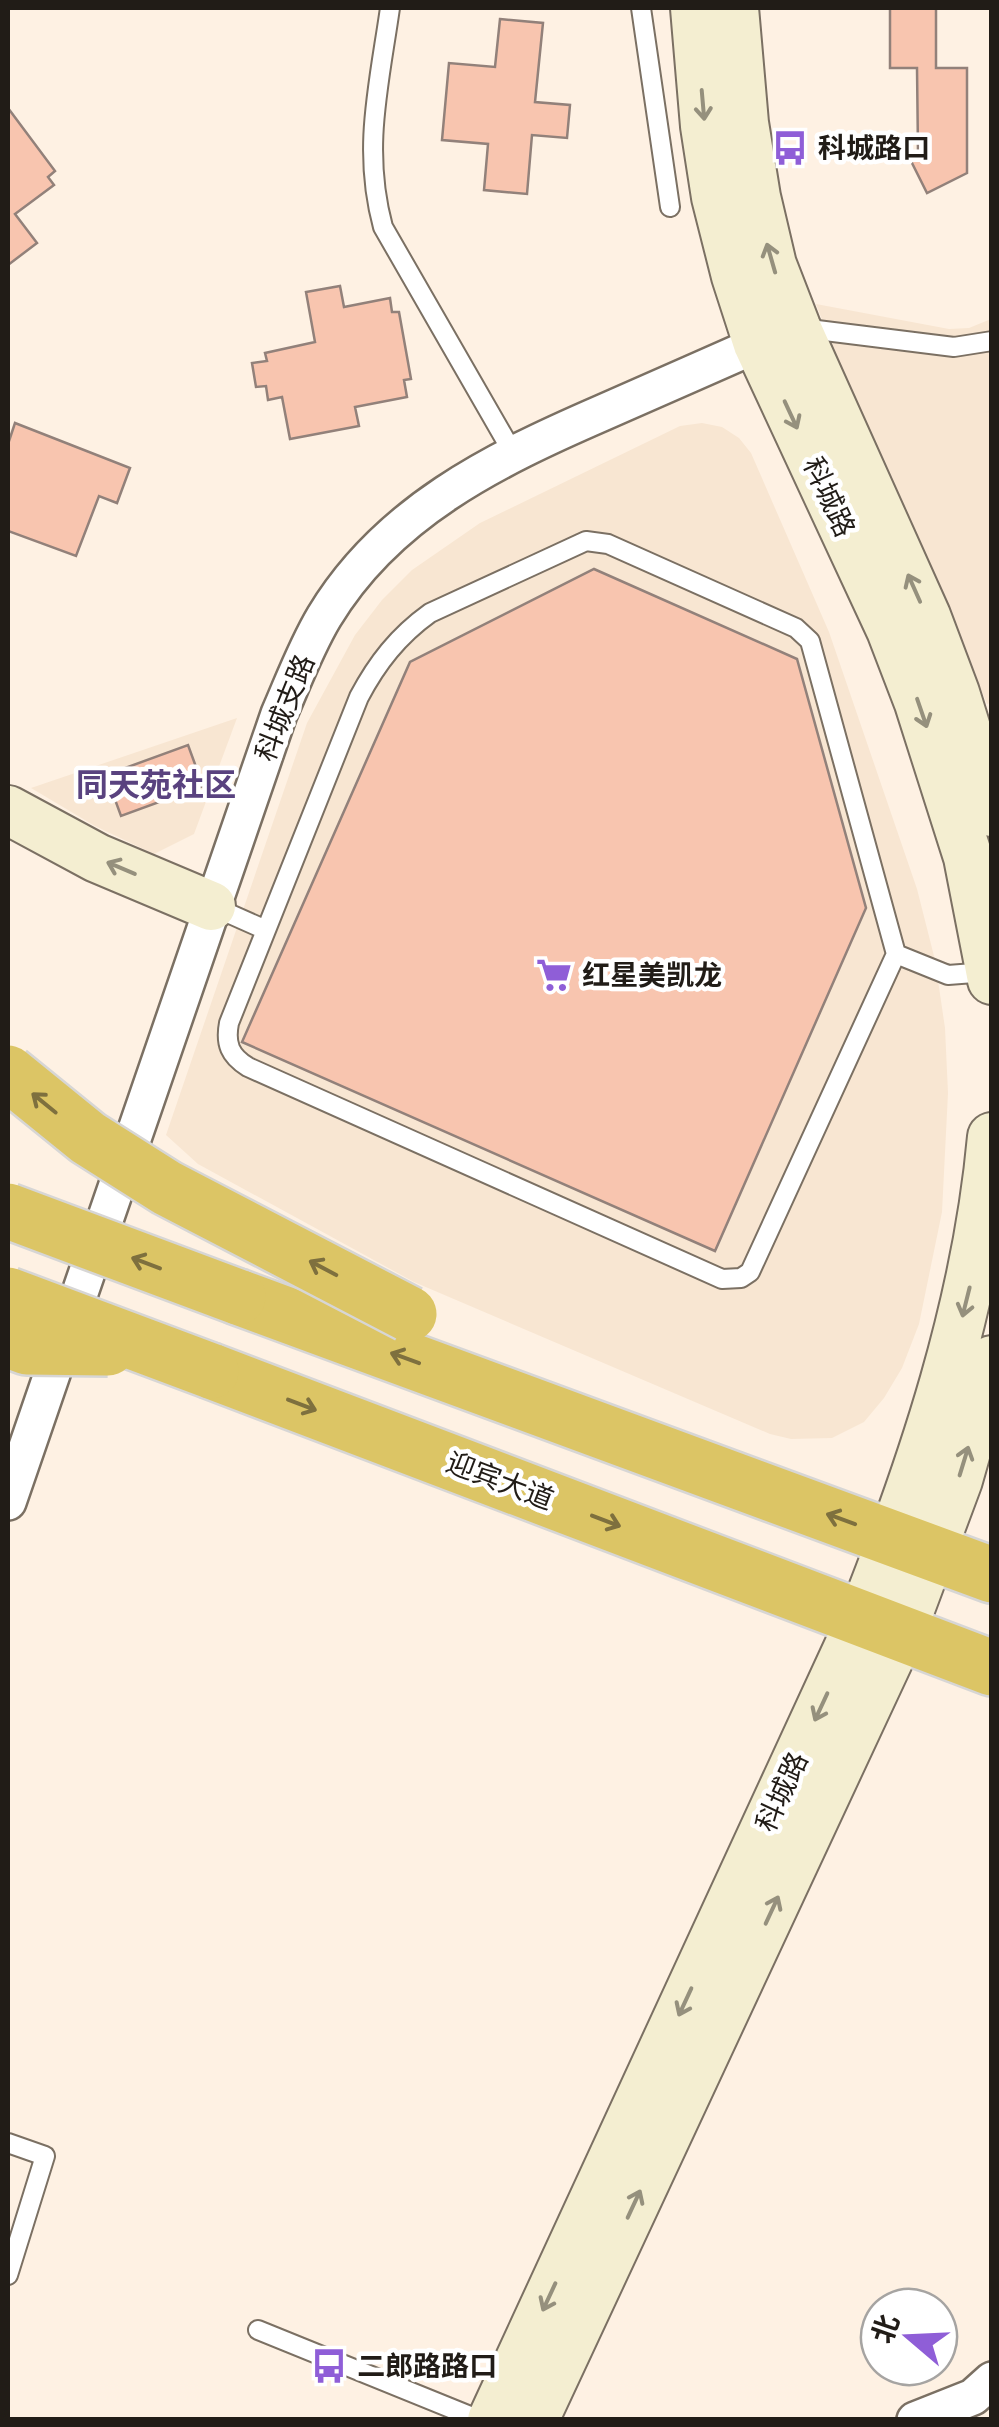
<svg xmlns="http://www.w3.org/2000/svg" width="999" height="2427" font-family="Arial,'Noto Sans SC',sans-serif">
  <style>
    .built { fill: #f8e6d2 }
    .building { fill: #f8c5af; stroke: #92817a; stroke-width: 2.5 }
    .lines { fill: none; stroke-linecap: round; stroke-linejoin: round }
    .lane-casing { stroke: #7b7063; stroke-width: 22 }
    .street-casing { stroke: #7b7063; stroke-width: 40 }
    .secondary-casing { stroke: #7b7063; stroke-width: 52 }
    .highway-casing { stroke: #d7d6d5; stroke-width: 60 }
    .lane { stroke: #fff; stroke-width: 18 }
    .street { stroke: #fff; stroke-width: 35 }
    .secondary { stroke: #f4eed1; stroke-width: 48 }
    .highway { stroke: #dcc565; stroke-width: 55 }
    .highway-bridge-casing { stroke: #d7d6d5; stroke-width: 60; stroke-linecap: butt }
    .highway-bridge { stroke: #dcc565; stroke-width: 55 }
    .oneway { stroke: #95907d }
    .oneway2 { stroke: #7e703e }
    .labels { text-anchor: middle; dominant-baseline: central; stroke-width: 9; stroke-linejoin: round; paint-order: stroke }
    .poi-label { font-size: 28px; font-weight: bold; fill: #211c17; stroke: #fff; text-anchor: start }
    .street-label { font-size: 28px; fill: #211c17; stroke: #fff }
    .quarter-label { font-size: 32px; font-weight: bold; fill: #59427f; stroke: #fff }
  </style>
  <rect width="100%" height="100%" fill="#fef1e3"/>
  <path class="built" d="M816 304 949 329 969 328 991 319V703L987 704 947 605 852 398Z
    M702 423 722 427 739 438 751 453 829 632 917 889 935 960 945 1028 948 1093 942 1212 919 1324 902 1368 884 1398 864 1422 832 1438 791 1439 770 1434 414 1282 198 1164 166 1135 307 723 355 635 382 600 412 570 480 523 680 426Z
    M237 718 194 834 154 854 95 826 31 788Z"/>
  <path class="building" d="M890 8H936V68H967V173L927 193 909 157 918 152 917 68H890Z
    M500 19 543 23 535 102 570 105 567 138 532 135 527 194 484 190 488 144 442 140 449 63 495 67Z
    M8 108 55 171 48 177 54 185 15 214 37 243 8 265Z
    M340 286 344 307 390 298 392 312H399L411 379 404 380 407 397 355 407 359 426 290 439 282 397 268 400 266 386 256 387 252 363 267 361 265 353 315 342 306 292Z
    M15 423 130 468 117 503 99 496 76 556 8 531V444Z
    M594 569 797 659 866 908 715 1251 242 1042 410 662Z
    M188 745 203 786 121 816 106 775Z"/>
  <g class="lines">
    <defs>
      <path id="lane" d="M390 8C379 85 362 150 383 227L513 453
        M641 8 670 207
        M801 328 954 347 992 341
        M586 541 608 544 796 628 810 641 896 954 750 1272 741 1278 722 1279 248 1067C230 1056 225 1044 229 1023L359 697C377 663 398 636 430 613Z
        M212 906 266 930
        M896 954 948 975 987 972
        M8 2143 45 2156 8 2275
        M258 2330 480 2420"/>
      <path id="street" d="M8 1502 279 714C293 682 306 647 324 617 387 512 494 460 602 413 660 387 719 362 777 336
        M915 2420 973 2397 992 2380"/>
      <path id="secondary" d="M695 8 705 126 716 197 736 276 758 344 891 630 919 703 968 857 992 980
        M734 8 744 123 756 197 772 265 796 327 926 616 955 693 992 812
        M8 810 97 858 211 906
        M492 2420 862 1618C923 1464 977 1303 992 1137
        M534 2420 901 1633 958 1480 992 1360"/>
      <path id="highway" d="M238 1297 992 1575
        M211 1371 992 1668"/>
    </defs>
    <use href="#lane" class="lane-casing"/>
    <use href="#street" class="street-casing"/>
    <use href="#secondary" class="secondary-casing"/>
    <use href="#highway" class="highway-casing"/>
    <use href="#lane" class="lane"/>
    <use href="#street" class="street"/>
    <use href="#secondary" class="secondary"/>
    <use href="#highway" class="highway"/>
    <defs>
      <path id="highway-bridge" d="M8 1073 88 1138 167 1188 409 1314
        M8 1211 238 1297
        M8 1295 211 1371
        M8 1340 27 1347 108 1348"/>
    </defs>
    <use href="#highway-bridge" class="highway-bridge-casing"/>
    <use href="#highway-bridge" class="highway-bridge"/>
  </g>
  <defs><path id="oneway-shaft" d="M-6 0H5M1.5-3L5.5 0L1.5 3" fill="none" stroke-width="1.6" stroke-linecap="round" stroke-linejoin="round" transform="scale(2.5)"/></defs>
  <g class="oneway">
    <use href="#oneway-shaft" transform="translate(703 105) rotate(85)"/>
    <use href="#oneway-shaft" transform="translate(771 258) rotate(-106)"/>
    <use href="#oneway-shaft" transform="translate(791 415) rotate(65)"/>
    <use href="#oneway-shaft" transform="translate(914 588) rotate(-114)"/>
    <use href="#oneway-shaft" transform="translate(922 713) rotate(71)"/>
    <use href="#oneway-shaft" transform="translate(121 868) rotate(-157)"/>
    <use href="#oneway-shaft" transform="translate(966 1302) rotate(104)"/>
    <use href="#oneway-shaft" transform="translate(964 1461) rotate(-73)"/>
    <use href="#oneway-shaft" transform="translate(821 1707) rotate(115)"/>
    <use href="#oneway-shaft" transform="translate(772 1910) rotate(-65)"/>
    <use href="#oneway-shaft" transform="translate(685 2002) rotate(115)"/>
    <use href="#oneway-shaft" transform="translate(634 2204) rotate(-65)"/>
    <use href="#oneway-shaft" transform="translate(549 2297) rotate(115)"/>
  </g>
  <g class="oneway2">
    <use href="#oneway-shaft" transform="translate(44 1103) rotate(-141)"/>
    <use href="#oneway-shaft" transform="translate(146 1263) rotate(-159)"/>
    <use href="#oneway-shaft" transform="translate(323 1268) rotate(-152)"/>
    <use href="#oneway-shaft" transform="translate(405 1358) rotate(-160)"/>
    <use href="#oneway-shaft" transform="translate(302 1405) rotate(21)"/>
    <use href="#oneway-shaft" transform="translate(841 1519) rotate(-160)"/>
    <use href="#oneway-shaft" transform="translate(606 1521) rotate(21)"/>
  </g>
  <defs>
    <symbol id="bus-bare" viewBox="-9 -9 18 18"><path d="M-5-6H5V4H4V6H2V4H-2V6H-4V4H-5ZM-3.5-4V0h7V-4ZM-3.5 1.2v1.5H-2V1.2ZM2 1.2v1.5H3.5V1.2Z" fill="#8f5ed7" stroke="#fff" stroke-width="2.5" paint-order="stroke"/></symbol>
    <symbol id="supermarket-bare" viewBox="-9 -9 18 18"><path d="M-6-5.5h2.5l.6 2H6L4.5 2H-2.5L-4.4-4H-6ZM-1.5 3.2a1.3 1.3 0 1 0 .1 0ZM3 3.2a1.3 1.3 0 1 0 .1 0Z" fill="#8f5ed7" stroke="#fff" stroke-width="2.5" paint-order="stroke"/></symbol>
  </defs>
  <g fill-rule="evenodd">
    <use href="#bus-bare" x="765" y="123" width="50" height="50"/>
    <use href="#supermarket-bare" x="529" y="950" width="50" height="50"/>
    <use href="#bus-bare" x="304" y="2341" width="50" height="50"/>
  </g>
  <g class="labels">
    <g class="poi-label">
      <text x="818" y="148">科城路口</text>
      <text x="582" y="975">红星美凯龙</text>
      <text x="357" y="2366">二郎路路口</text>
    </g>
    <g class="street-label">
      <text transform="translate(829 497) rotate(65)">科城路</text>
      <text transform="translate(285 708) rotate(-68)">科城支路</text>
      <text transform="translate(500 1481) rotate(21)">迎宾大道</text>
      <text transform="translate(782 1792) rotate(-65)">科城路</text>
    </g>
    <g class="quarter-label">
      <text x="156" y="785">同天苑社区</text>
    </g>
  </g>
  <rect width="999" height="2427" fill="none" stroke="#211c17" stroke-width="20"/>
  <g transform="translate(909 2337) rotate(289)"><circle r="48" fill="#ffffff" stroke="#a6a4a2" stroke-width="2.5"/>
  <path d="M0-8L18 38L0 25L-18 38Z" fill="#8f5ed7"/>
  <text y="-15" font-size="28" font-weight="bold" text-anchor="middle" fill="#211c17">北</text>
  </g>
</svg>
